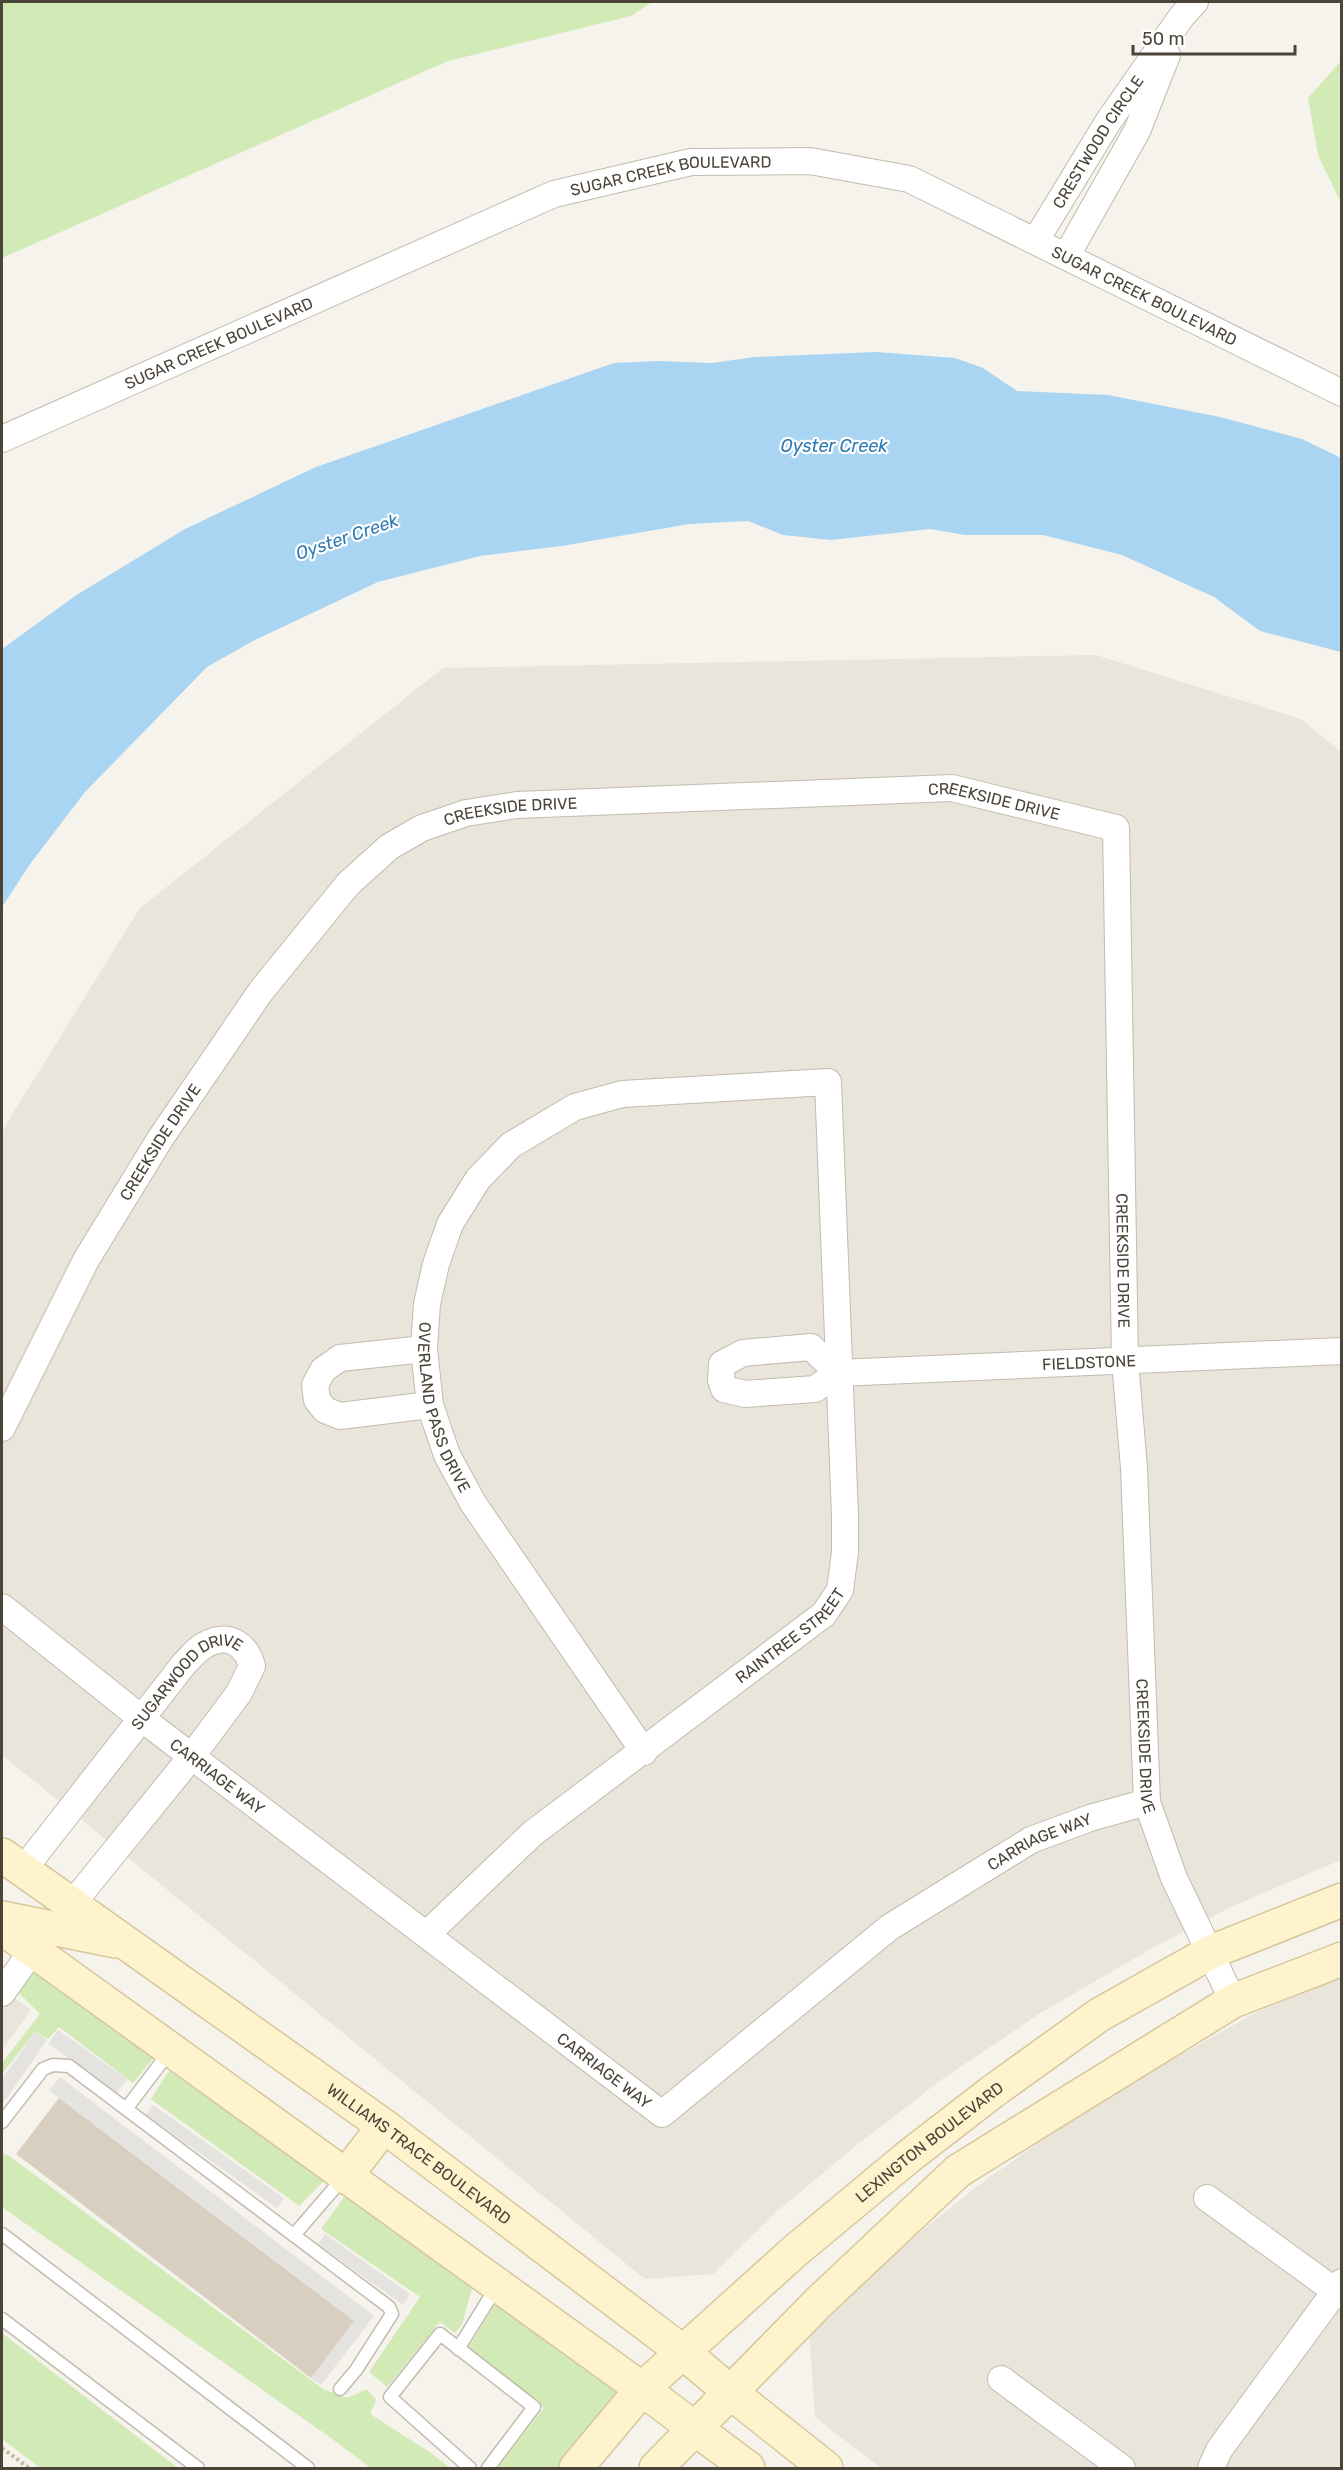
<svg xmlns="http://www.w3.org/2000/svg" width="1343" height="2470" font-family="Rubik,sans-serif">
  <style>
    .residential { fill: #eae5da }
    .green { fill: #d2eab5 }
    .parking { fill: #e5e3e0 }
    .water { fill: #a9d4f2 }
    .building { fill: #d8cfc1 }
    .lines { fill: none; stroke-linecap: round; stroke-linejoin: round }
    .lane-casing { stroke: #c2bbae; stroke-width: 15 }
    .street-casing { stroke: #c2bbae; stroke-width: 28 }
    .secondary-casing { stroke: #d6c79b; stroke-width: 36 }
    .path { stroke: #c4b79f; stroke-width: 4; stroke-dasharray: 3 3; stroke-linecap: butt }
    .lane { stroke: #fff; stroke-width: 12 }
    .street { stroke: #fff; stroke-width: 26 }
    .secondary { stroke: #fff3cd; stroke-width: 33 }
    .labels { text-anchor: middle; dominant-baseline: central; stroke-width: 4.5; stroke-linejoin: round; paint-order: stroke }
    .street-label { font-size: 16px; fill: #4b4439; stroke: #fff }
    .water-label { font-size: 18px; font-style: italic; fill: #2e7ab2; stroke: #fff }
  </style>
  <rect width="100%" height="100%" fill="#f6f3ec"/>
  <path class="residential" d="M1096 655 1301 719 1342 753 1341 1860 1231 1907 1156 1946 1042 2012 941 2080 852 2149 775 2213 713 2274 645 2279 2 1755V1131L140 908 443 668Z
    M1341 1977V2468H881L815 2417 809 2331 866 2276 976 2187 1045 2138 1157 2068 1255 2013Z
    M2 1989 31 2010 2 2050Z"/>
  <path class="green" d="M2 2H652L631 16 448 61 2 258Z
    M1341 61V203L1318 155 1308 98Z
    M36 1967 159 2051 133 2083 59 2027 48 2039 35 2032 2 2074V2063L40 2014 17 1991Z
    M169 2071 325 2180 299 2206 151 2099Z
    M2 2154 8 2155 323 2389 347 2398 367 2389 376 2400 370 2414 428 2451 450 2468H371L331 2438 2 2207Z
    M345 2196 474 2282 462 2324 455 2333 440 2322 387 2387 369 2372 420 2297 321 2229Z
    M500 2295 633 2391 567 2468H497L544 2408 469 2347Z
    M2 2333 178 2468H40L2 2439Z"/>
  <path class="parking" d="M58 2030 127 2079 117 2093 48 2044Z
    M35 2032 47 2040 2 2105V2079Z
    M60 2077 374 2316 321 2385 311 2378 354 2321 49 2090Z
    M153 2105 284 2198 277 2208 146 2115Z
    M325 2234 410 2294 403 2305 318 2244Z"/>
  <path class="water" d="M876 352 955 358 983 368 1017 391 1108 395 1220 417 1302 439 1341 458V652L1260 631 1214 597 1122 555 1043 535H965L930 529 831 540 783 535 748 521 689 524 562 546 480 556 378 582 253 641 207 667 85 792 30 864 2 907V649L75 596 185 529 316 467 614 363 659 361 712 363 755 357Z"/>
  <path class="building" d="M59 2098 354 2321 311 2378 16 2154Z"/>
  <g class="lines">
    <defs>
      <path id="lane" d="M126 2109 170 2051
        M2 2122 43 2069 53 2065 69 2066 389 2307 392 2314 356 2370 340 2389
        M2 2234 308 2468
        M294 2235 344 2177
        M2 2319 198 2468
        M458 2349 497 2286
        M470 2468 390 2397 440 2334 534 2407 488 2468"/>
      <g id="street">
        <path id="s1" d="M1036 240 1108 122 1182 16 1195 2"/>
        <path d="M1067 255 1137 131 1167 55"/>
        <path id="s2" d="M2 439 554 194 691 162 810 161 909 179 1342 393"/>
        <path d="M424 1349 340 1358 323 1370 315 1385 317 1400 325 1410 340 1416 430 1405"/>
        <path id="s3" d="M838 1373 811 1347 743 1353 722 1364 721 1380 724 1389 745 1394 815 1389 838 1373 1342 1351"/>
        <path id="s4" d="M2 1428 86 1260 160 1139 261 991 348 884 389 847 422 828 466 813 517 805 952 788 1116 828 1125 1361 1134 1468 1147 1802 1174 1878 1233 2001"/>
        <path id="s5" d="M2 1607 141 1718 662 2114 890 1927 1031 1840 1090 1818 1147 1802"/>
        <path id="s6" d="M23 1870 184 1664C190 1658 197 1649 205 1645 228 1632 246 1644 252 1666L239 1693 192 1756 72 1904"/>
        <path id="s7" d="M427 1934 533 1833 824 1614 840 1590 845 1552V1515L828 1082 622 1094 575 1107 511 1145 478 1179 450 1224 436 1264 427 1304 424 1349 430 1405 447 1455 473 1503 644 1752"/>
        <path d="M2 1993 32 1951"/>
        <path d="M1207 2198 1342 2296"/>
        <path d="M1001 2379 1122 2468"/>
        <path d="M1211 2468 1219 2450 1342 2282"/>
      </g>
      <g id="secondary">
        <path id="s8" d="M2 1855 384 2126 683 2352 730 2392 826 2468"/>
        <path d="M2 1918 116 1941"/>
        <path d="M2 1928 642 2389 748 2468"/>
        <path d="M345 2177 384 2126"/>
        <path id="s9" d="M576 2468 642 2389 683 2352 795 2251 908 2157 992 2092 1099 2015 1211 1952 1342 1900"/>
        <path d="M656 2468 820 2301 958 2171 1233 2001 1342 1959"/>
      </g>
    </defs>
    <use href="#lane" class="lane-casing"/>
    <use href="#street" class="street-casing"/>
    <use href="#secondary" class="secondary-casing"/>
    <path class="path" d="M2 2448 29 2468"/>
    <use href="#lane" class="lane"/>
    <use href="#street" class="street"/>
    <use href="#secondary" class="secondary"/>
  </g>
  <g class="labels">
    <g class="street-label">
      <text stroke="none"><textPath href="#s1" startOffset="116">CRESTWOOD CIRCLE</textPath></text>
      <text stroke="none"><textPath href="#s2" startOffset="723">SUGAR CREEK BOULEVARD</textPath></text>
      <text stroke="none"><textPath href="#s2" startOffset="1227">SUGAR CREEK BOULEVARD</textPath></text>
      <text stroke="none"><textPath href="#s2" startOffset="237">SUGAR CREEK BOULEVARD</textPath></text>
      <text stroke="none"><textPath href="#s4" startOffset="1317">CREEKSIDE DRIVE</textPath></text>
      <text stroke="none"><textPath href="#s4" startOffset="831">CREEKSIDE DRIVE</textPath></text>
      <text stroke="none"><textPath href="#s4" startOffset="327">CREEKSIDE DRIVE</textPath></text>
      <text stroke="none"><textPath href="#s4" startOffset="1875">CREEKSIDE DRIVE</textPath></text>
      <text stroke="none"><textPath href="#s3" startOffset="526">FIELDSTONE</textPath></text>
      <text stroke="none"><textPath href="#s7" startOffset="1668">OVERLAND PASS DRIVE</textPath></text>
      <text stroke="none"><textPath href="#s7" startOffset="471">RAINTREE STREET</textPath></text>
      <text stroke="none"><textPath href="#s6" startOffset="255">SUGARWOOD DRIVE</textPath></text>
      <text stroke="none"><textPath href="#s4" startOffset="2361">CREEKSIDE DRIVE</textPath></text>
      <text stroke="none"><textPath href="#s5" startOffset="274">CARRIAGE WAY</textPath></text>
      <text stroke="none"><textPath href="#s5" startOffset="1300">CARRIAGE WAY</textPath></text>
      <text stroke="none"><textPath href="#s5" startOffset="760">CARRIAGE WAY</textPath></text>
      <text stroke="none"><textPath href="#s9" startOffset="482">LEXINGTON BOULEVARD</textPath></text>
      <text stroke="none"><textPath href="#s8" startOffset="513">WILLIAMS TRACE BOULEVARD</textPath></text>
    </g>
    <g class="water-label">
      <text x="834" y="446">Oyster Creek</text>
      <text transform="translate(347 537) rotate(-19)">Oyster Creek</text>
    </g>
  </g>
  <rect width="1343" height="2470" fill="none" stroke="#4b4439" stroke-width="6"/>
  <path d="M1133 45v9h162v-9" fill="none" stroke="#4b4439" stroke-width="3"/>
  <text x="1142" y="45" font-size="18" fill="#4b4439" stroke="#ffffff" stroke-width="4.5" paint-order="stroke">50 m</text>
</svg>
